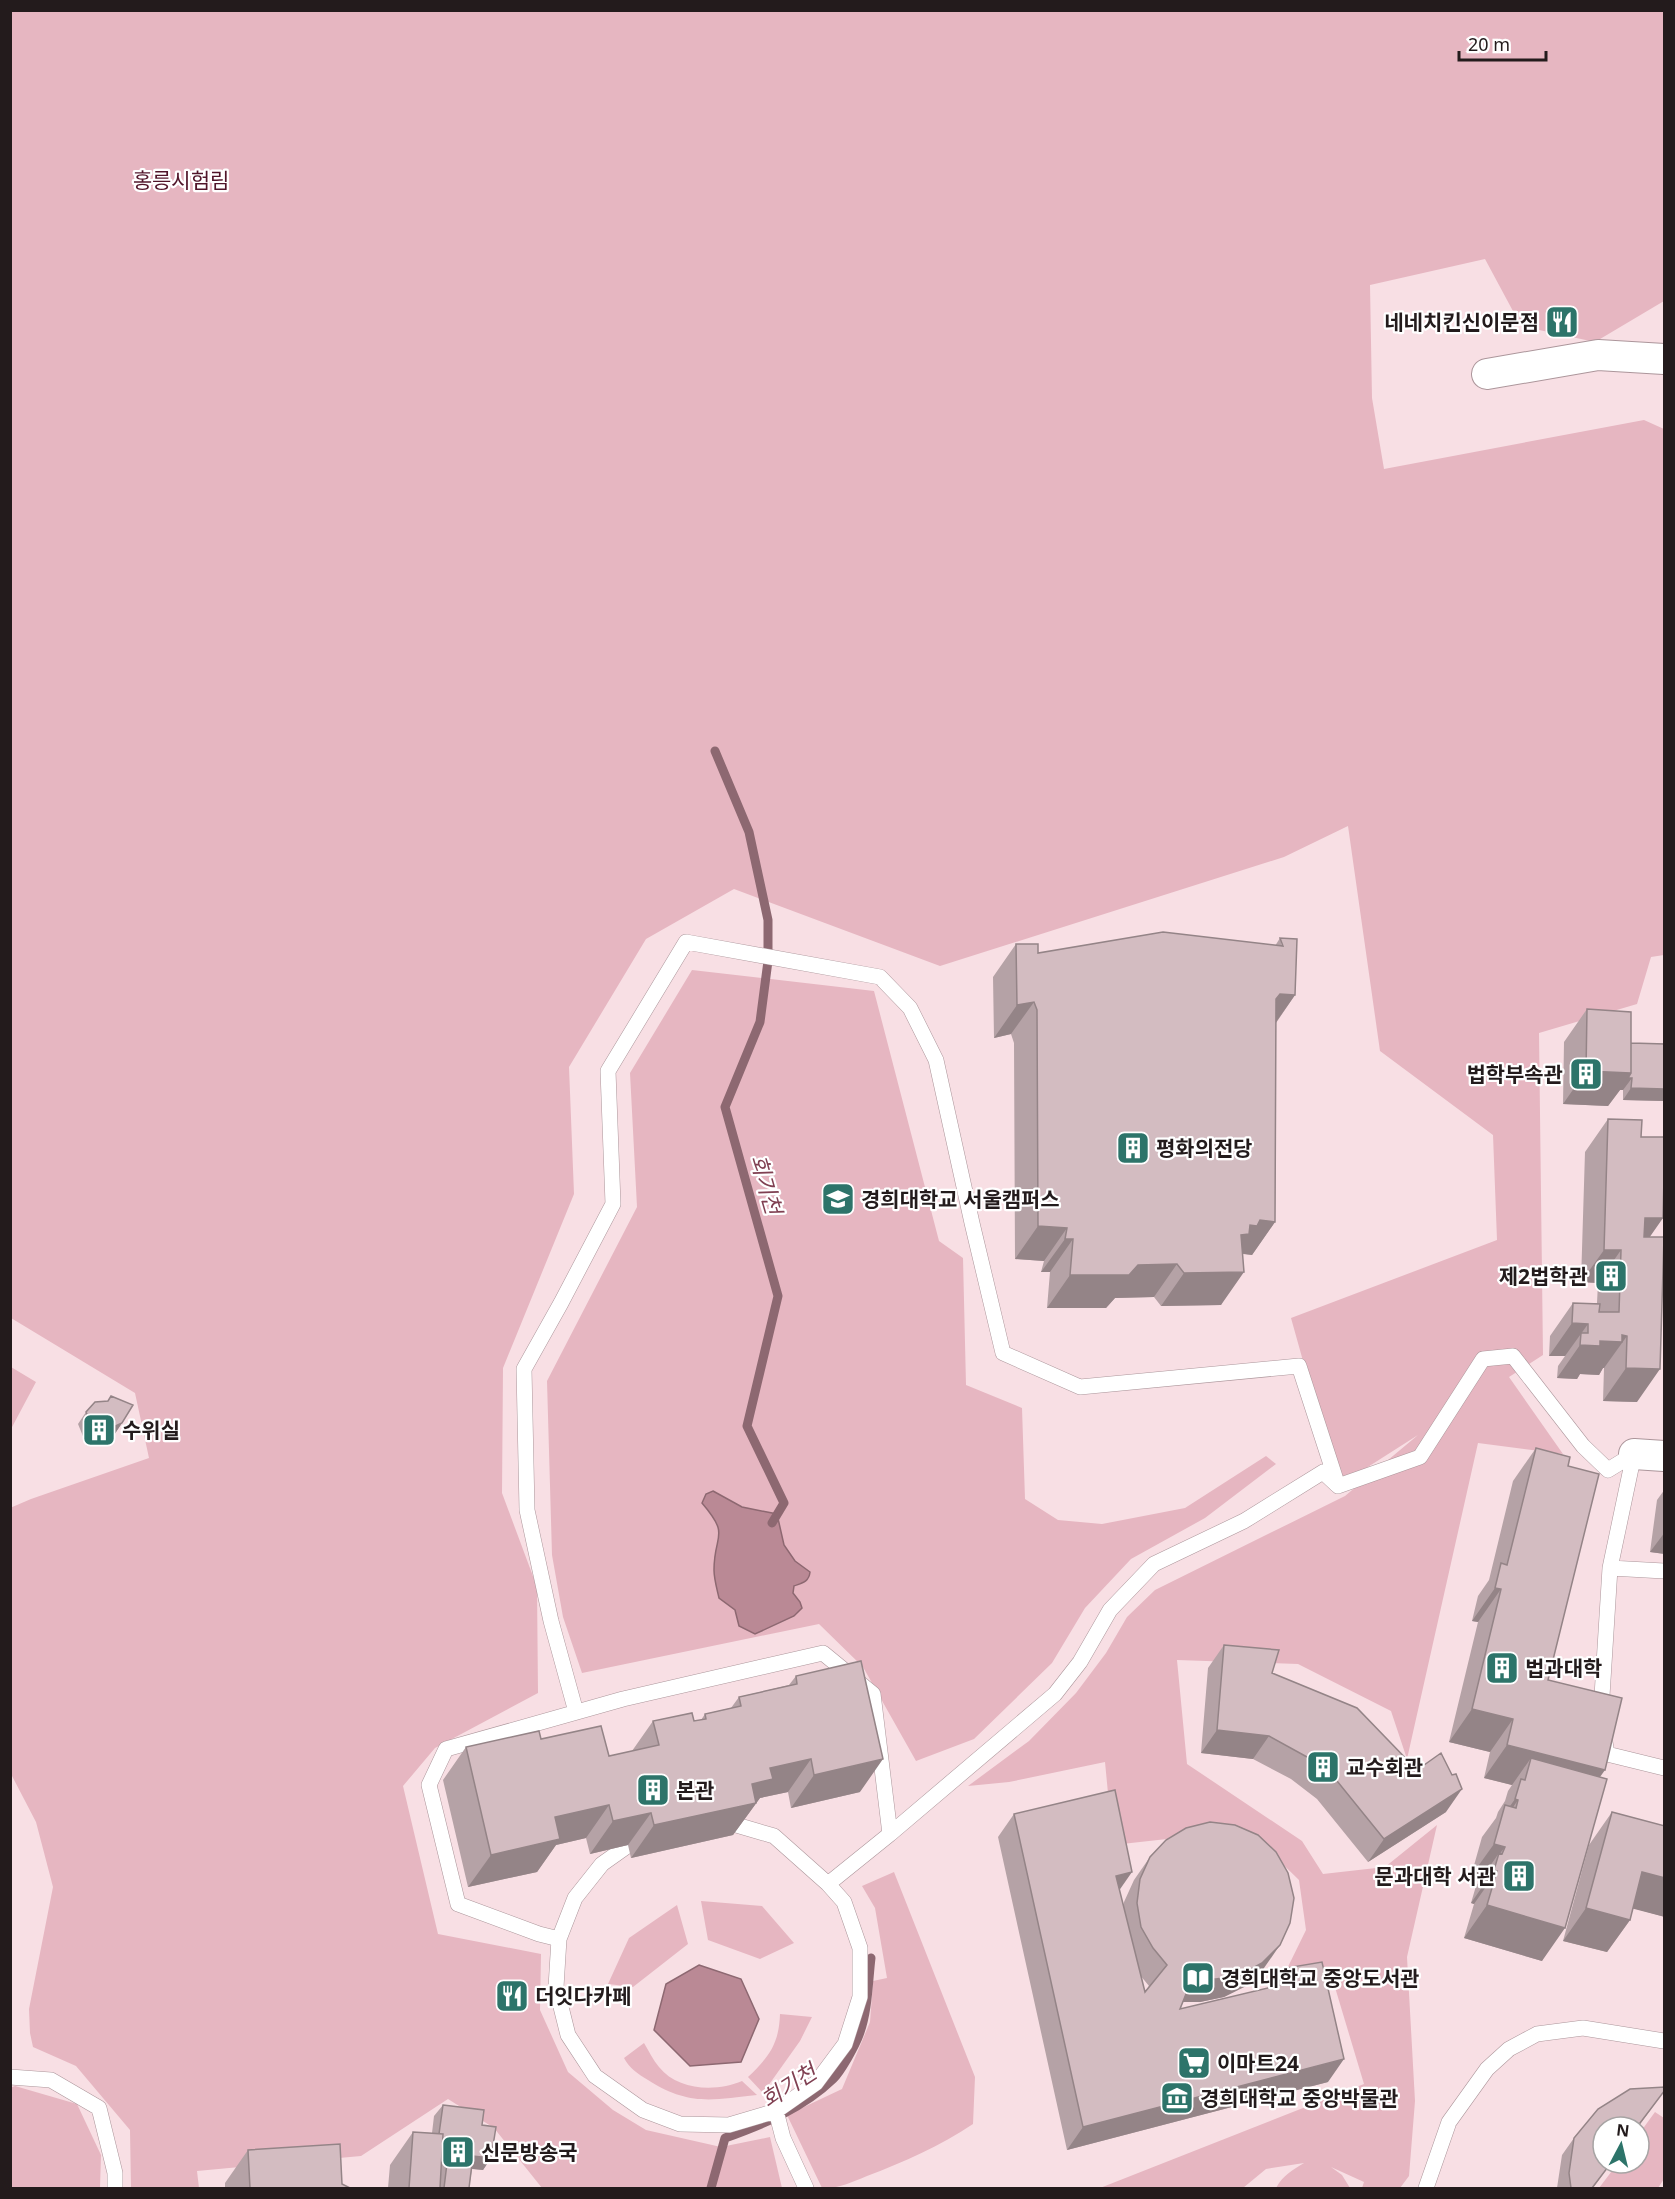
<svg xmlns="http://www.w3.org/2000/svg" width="1675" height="2199" font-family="'Noto Sans','Noto Sans KR',sans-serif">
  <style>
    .green { fill: #e6b6c1 }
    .water { fill: #ba8995; stroke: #8d6871; stroke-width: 1.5 }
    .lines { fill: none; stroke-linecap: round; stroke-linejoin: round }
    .stream { stroke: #8d6871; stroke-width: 9 }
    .service-casing { stroke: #ac969b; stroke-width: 16 }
    .minor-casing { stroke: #ac969b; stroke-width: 32 }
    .service { stroke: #fff; stroke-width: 15 }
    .minor { stroke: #fff; stroke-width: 30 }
    .wall { fill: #b5a2a6; fill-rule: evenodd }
    .shaded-wall { fill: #948487 }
    .building { fill: #d3bcc1; stroke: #948487; stroke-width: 1.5 }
    .labels { text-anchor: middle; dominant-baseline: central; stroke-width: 4.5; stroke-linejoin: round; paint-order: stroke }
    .park-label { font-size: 21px; fill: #501429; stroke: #fff }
    .poi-label { font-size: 21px; font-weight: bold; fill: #231b1c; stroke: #fff; text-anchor: start }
    .water-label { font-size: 22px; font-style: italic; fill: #804052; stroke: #fff }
  </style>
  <rect width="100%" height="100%" fill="#f8dfe4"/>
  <path class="green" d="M11 11H1664V301L1595 342 1521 326 1485 259 1370 285 1372 398 1384 469 1644 420 1664 429V955L1651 957 1637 1004 1539 1033 1543 1355 1509 1377 1563 1454 1478 1443 1407 1759 1391 1711 1298 1664 1177 1660 1187 1764 1302 1841 1323 1874 1385 1867 1437 1825 1407 1957 1415 2101 1409 2176 1400 2188H1362L1364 2182 1331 2167 1342 2175 1350 2188H1276C1283 2175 1293 2170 1304 2163L1266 2169 1243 2188H1100L1364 2084 1331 1974 1283 1977 1306 1930 1299 1880 1265 1847 1231 1828 1167 1839 1113 1845 1105 1762 1009 1782 968 1786 1029 1741 1076 1693 1106 1653 1127 1617 1155 1590 1345 1496 1418 1435 1338 1486 1291 1318 1497 1240 1493 1135 1380 1051 1348 826 1284 857 940 966 734 889 646 939 569 1067 574 1194 503 1368 502 1493 537 1587 538 1693 435 1748 403 1786 438 1934 541 1954 540 2010 568 2072 613 2110 646 2130 721 2147 770 2137 782 2188H542L494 2128 448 2099 361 2156 197 2171 199 2188H131L130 2130 76 2066 33 2047 30 2033 29 2009 53 1887 36 1822 11 1774 10 1508 31 1499 149 1458 135 1393 11 1318Z
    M692 970 874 991 939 1241 963 1258 966 1385 1022 1408 1025 1499 1058 1520 1102 1524 1185 1508 1266 1456 1276 1464 1205 1518 1131 1559 1085 1608 1052 1663 974 1739 916 1761 863 1667 819 1624 582 1673 563 1617 552 1555 547 1381 637 1207 630 1073Z
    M11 1367 36 1382 11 1429Z
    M894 1872 975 2077 973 2124C940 2146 904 2162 867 2176 852 2182 838 2189 822 2188L787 2115 842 2089 870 2022 873 1981 887 1978 875 1908 862 1886Z
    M701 1901 762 1906 794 1943 760 1959 708 1940Z
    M677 1905 688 1944 633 1987 608 1984 629 1938Z
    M780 2014 812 2017 800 2041 763 2093 748 2077C769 2057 779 2044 780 2014Z
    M644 2043C649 2051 653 2060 659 2067 678 2091 717 2092 742 2081L757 2095C711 2100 689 2106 648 2080 638 2074 629 2068 624 2058Z
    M15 2086 77 2104 101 2155 100 2188H11L10 2088Z
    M1655 2112 1664 2118V2179L1658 2188H1599L1618 2163H1639V2134Z"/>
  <path class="water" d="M713 1491 742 1507 777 1514 784 1545 795 1561 810 1572C809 1582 802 1583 794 1586L793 1593 800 1602 802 1608 794 1616 755 1634 739 1626 735 1610 719 1598C717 1589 714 1579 714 1570 714 1533 731 1537 702 1503L706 1494Z
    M699 1965 741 1979 759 2019 741 2062 690 2066 654 2030 666 1984Z"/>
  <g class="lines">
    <path class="stream" d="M715 751 749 832 768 920V961L760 1022 725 1107 778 1296 747 1426 784 1503 772 1523
      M711 2188 725 2138C764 2124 803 2108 833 2079 841 2071 855 2046 859 2035 868 2011 868 1983 871 1958"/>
    <defs>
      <path id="service" d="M1610 1568 1664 1571
        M576 1712 551 1621 527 1510 524 1369 561 1303 613 1204 608 1071 686 942 880 977 910 1008 936 1060 972 1223 1003 1353 1080 1387 1299 1366 1338 1486
        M1601 1712 1610 1568 1634 1454
        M1604 1736 1607 1754 1664 1768
        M626 1847 602 1864 575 1898 559 1939 556 1987 568 2035 595 2076 643 2110 680 2124 729 2125 776 2111 816 2083 845 2044 860 1997V1948L844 1902 828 1884 774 1836 733 1824
        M828 1884 890 1834 1055 1694 1080 1662 1110 1610 1154 1564 1244 1521 1323 1472 1338 1486 1420 1457 1483 1359 1513 1356 1583 1446 1608 1470 1634 1454
        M559 1939 539 1934 458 1904 429 1785 446 1749 623 1699 823 1653 873 1694 890 1834
        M10 2077 51 2080 99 2108 115 2173V2188
        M776 2111 783 2138 806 2188
        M1426 2188 1449 2122 1487 2069 1509 2049 1537 2034 1583 2028 1664 2041"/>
      <path id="minor" d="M1487 374 1598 355 1664 359
        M1634 1454 1664 1456"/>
    </defs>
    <use href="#service" class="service-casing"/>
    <use href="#minor" class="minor-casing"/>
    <use href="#service" class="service"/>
    <use href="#minor" class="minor"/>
  </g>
  <path class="wall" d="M1280 938 1295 995 1276 1023 1275 1222 1252 1255 1243 1254 1221 1305 1161 1306 1154 1297 1115 1298 1106 1308H1047L1050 1272H1041L1044 1261 1015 1259 1014 1043 1011 1034 994 1038 993 977 1016 944 1038 953 1275 946Z
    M1587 1009 1631 1043 1665 1044V1101L1623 1100V1090H1620L1608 1106 1563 1104 1564 1042Z
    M1608 1119 1641 1137 1650 1237 1637 1402 1603 1401 1604 1368H1603L1599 1375 1580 1374 1577 1379 1557 1378 1558 1366 1565 1356H1549L1550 1336 1573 1303H1597L1598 1283 1581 1282 1585 1152Z
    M111 1396 122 1423 114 1435 87 1446 78 1424 86 1412 108 1401Z
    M1536 1448 1568 1466 1548 1680 1600 1777 1542 1961 1464 1938 1474 1904 1471 1903 1476 1886 1481 1879 1471 1876 1482 1837 1496 1818 1498 1812 1505 1801 1508 1791 1512 1785 1484 1778 1490 1752 1449 1742 1478 1622 1472 1621 1478 1596 1489 1580 1513 1481Z
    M1665 1489V1554L1650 1552 1657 1500Z
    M1224 1645 1272 1673 1446 1812 1368 1862 1317 1799 1291 1779 1253 1759 1201 1753 1208 1668Z
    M796 1676 860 1792 791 1808 788 1792 760 1798 733 1835 631 1858 628 1845 590 1854 586 1838 556 1845 537 1872 468 1887 443 1780 466 1747 541 1739 609 1756 632 1751 653 1721H694L701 1720 705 1714 731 1708 739 1697 789 1685Z
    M1612 1812 1665 1826V1917L1633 1908 1630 1920 1607 1952 1563 1941 1589 1845Z
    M1014 1814 1119 1890 1123 1906 1124 1902 1134 1880 1150 1857 1264 1968 1246 1986 1224 1997 1200 2002H1183L1180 2009 1273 1987 1286 1968 1328 2082 1067 2150 998 1837ZM1140 1975 1149 1986 1145 1992Z
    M1665 2090 1638 2127H1603V2163H1611L1593 2188H1557L1562 2155 1574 2138Z
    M443 2105 482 2125 491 2158 483 2170 472 2169 469 2188H388L390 2165 413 2132 432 2133 434 2116Z
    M248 2150 342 2184 350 2188H225V2183Z"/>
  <path class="shaded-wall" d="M1280 994 1295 995 1272 1028 1257 1027Z
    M1034 1002 1011 1034 994 1038 1017 1005Z
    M1586 1071 1631 1073 1632 1078 1623 1090H1620L1608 1106 1563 1104Z
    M1631 1088 1665 1089V1101L1623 1100Z
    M1645 1218H1663L1640 1251Z
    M1260 1220 1275 1222 1252 1255 1238 1253 1241 1235 1250 1225Z
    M1038 1226 1067 1228 1044 1261 1015 1259Z
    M1065 1239H1073L1050 1272H1041Z
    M1604 1250H1621L1598 1283 1581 1282Z
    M1177 1264 1154 1297 1115 1298 1106 1308H1047L1070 1275 1138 1265Z
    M1244 1272 1221 1305 1161 1306 1184 1273Z
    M1572 1323 1588 1324 1565 1356H1549Z
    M1622 1335 1627 1336 1604 1368H1603L1599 1375 1580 1374 1577 1379 1557 1378 1580 1345Z
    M1626 1368 1660 1369 1637 1402 1603 1401Z
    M122 1423 114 1435 87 1446 96 1435Z
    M1665 1532V1554L1650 1552Z
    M1495 1588 1501 1589 1478 1622 1472 1621Z
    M1472 1709 1513 1719 1490 1752 1449 1742Z
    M1217 1730 1269 1736 1253 1759 1201 1753Z
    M1507 1745 1605 1770 1582 1802 1531 1758 1512 1785 1484 1778Z
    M811 1759 788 1792 760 1798 733 1835 631 1858 654 1825 770 1768Z
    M883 1759 860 1792 791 1808 814 1775Z
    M1462 1789 1446 1812 1368 1862 1384 1839Z
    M1515 1799 1518 1800 1498 1829 1501 1819Z
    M609 1805 586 1838 556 1845 537 1872 468 1887 491 1855 555 1817Z
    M651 1813 628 1845 590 1854 613 1821Z
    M1494 1844 1505 1847 1498 1856 1499 1853 1481 1879 1471 1876Z
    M1494 1870 1497 1871 1474 1904 1471 1903Z
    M1132 1872 1116 1895V1876Z
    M1642 1872 1665 1878V1917L1619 1905Z
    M1487 1905 1565 1928 1542 1961 1464 1938Z
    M1586 1908 1630 1920 1607 1952 1563 1941Z
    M1280 1945 1264 1968 1246 1986 1224 1997 1200 2002H1176L1192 1979Z
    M1344 2059 1328 2082 1067 2150 1083 2127Z
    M436 2153 448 2155 440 2167Z
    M473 2156 491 2158 483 2170 465 2168Z"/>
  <path class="building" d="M1163 932 1283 946 1280 938 1297 939 1295 995 1280 994 1276 999 1275 1222 1260 1220 1257 1226 1250 1225 1249 1234 1241 1235 1244 1272 1184 1273 1177 1264 1138 1265 1129 1275H1070L1073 1239H1065L1067 1228 1038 1226 1037 1010 1034 1002 1017 1005 1016 944H1038V953Z
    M1587 1009 1631 1012V1073L1586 1071Z
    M1631 1043 1665 1044V1089L1631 1088 1632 1078H1628L1631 1073Z
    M1608 1119 1642 1120 1641 1137H1665L1663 1218H1645L1644 1237H1664L1660 1369 1626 1368 1627 1336 1622 1335V1342L1600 1341V1346L1580 1345 1581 1333H1588V1324L1572 1323 1573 1303 1600 1304 1599 1312H1619L1621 1250H1604Z
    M111 1396 133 1405 122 1423 96 1435 86 1412 95 1402 108 1401Z
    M1536 1448 1570 1457 1568 1466 1599 1474 1548 1680 1622 1698 1605 1770 1507 1745 1513 1719 1472 1709 1501 1589 1495 1588 1501 1563 1507 1565Z
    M1224 1645 1279 1650 1272 1673 1357 1708 1417 1770 1441 1753 1452 1775 1456 1774 1462 1789 1384 1839 1333 1776 1307 1757 1269 1736 1217 1730Z
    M861 1661 883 1759 814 1775 811 1759 770 1768 773 1779 752 1784 756 1803 654 1825 651 1813 613 1821 609 1805 555 1817 560 1839 491 1855 466 1747 539 1731 541 1739 601 1726 609 1756 659 1745 653 1721 692 1713 694 1721 706 1719 705 1714 741 1706 739 1697 797 1684 796 1676Z
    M1531 1758 1607 1779 1565 1928 1487 1905 1497 1871 1494 1870 1499 1853 1502 1854 1505 1847 1494 1844 1505 1805 1516 1808 1518 1800 1515 1799 1521 1779 1525 1780Z
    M1115 1790 1132 1872 1116 1876 1145 1992 1167 1965 1153 1948 1141 1927 1137 1903 1140 1879 1150 1857 1166 1840 1186 1828 1210 1822 1235 1825 1258 1835 1276 1852 1288 1873 1294 1898 1290 1923 1280 1945 1262 1963 1240 1975 1216 1979H1192L1180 2009 1289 1983 1286 1968 1322 1962 1344 2059 1083 2127 1014 1814Z
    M1612 1812 1665 1826V1878L1642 1872 1630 1920 1586 1908Z
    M1665 2087V2090L1637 2127H1603V2163H1611L1592 2188H1571L1569 2173 1574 2138 1598 2109 1630 2089Z
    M443 2105 484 2110 482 2125 496 2127 491 2158 473 2156 469 2188H444L448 2155 442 2154 443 2134H439Z
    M413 2132 443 2134 440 2188H409Z
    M340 2144 342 2184 350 2188H250L248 2150Z"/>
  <defs>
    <symbol id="restaurant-square" viewBox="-11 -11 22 22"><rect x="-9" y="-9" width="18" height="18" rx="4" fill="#2d746a" stroke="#fff"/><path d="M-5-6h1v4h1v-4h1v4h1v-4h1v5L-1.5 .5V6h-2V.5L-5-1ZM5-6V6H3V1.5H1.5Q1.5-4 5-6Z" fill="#fff"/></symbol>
    <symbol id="building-square" viewBox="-11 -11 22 22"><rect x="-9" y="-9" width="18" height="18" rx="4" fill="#2d746a" stroke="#fff"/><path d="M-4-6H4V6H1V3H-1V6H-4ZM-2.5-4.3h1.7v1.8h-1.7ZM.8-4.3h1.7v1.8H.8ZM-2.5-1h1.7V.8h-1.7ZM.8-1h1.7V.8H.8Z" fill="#fff"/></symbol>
    <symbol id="university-square" viewBox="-11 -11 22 22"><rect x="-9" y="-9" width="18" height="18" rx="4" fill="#2d746a" stroke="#fff"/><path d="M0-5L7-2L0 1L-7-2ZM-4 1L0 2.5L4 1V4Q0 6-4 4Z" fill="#fff"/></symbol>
    <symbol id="library-square" viewBox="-11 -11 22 22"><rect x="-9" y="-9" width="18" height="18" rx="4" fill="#2d746a" stroke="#fff"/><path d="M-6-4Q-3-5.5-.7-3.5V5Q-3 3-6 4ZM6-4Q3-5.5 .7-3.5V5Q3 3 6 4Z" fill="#fff"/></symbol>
    <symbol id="supermarket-square" viewBox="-11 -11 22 22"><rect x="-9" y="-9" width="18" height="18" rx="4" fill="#2d746a" stroke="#fff"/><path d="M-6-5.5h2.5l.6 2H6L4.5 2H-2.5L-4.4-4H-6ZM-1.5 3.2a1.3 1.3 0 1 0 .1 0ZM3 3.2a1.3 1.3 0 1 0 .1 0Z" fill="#fff"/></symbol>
    <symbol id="museum-square" viewBox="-11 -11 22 22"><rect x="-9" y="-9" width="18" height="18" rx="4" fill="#2d746a" stroke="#fff"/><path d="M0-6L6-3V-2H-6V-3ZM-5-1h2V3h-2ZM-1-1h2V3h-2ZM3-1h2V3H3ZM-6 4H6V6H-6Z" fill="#fff"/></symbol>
  </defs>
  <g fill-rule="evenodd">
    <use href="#restaurant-square" x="1543" y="303" width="38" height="38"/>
    <use href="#building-square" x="1567" y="1055" width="38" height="38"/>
    <use href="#building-square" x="1114" y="1129" width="38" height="38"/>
    <use href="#university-square" x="819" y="1180" width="38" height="38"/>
    <use href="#building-square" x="1592" y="1257" width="38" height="38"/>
    <use href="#building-square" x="80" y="1411" width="38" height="38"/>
    <use href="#building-square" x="1483" y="1649" width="38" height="38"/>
    <use href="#building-square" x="1304" y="1748" width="38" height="38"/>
    <use href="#building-square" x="634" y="1771" width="38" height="38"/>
    <use href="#building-square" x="1500" y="1857" width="38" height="38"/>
    <use href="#library-square" x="1179" y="1959" width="38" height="38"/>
    <use href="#restaurant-square" x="493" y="1977" width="38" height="38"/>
    <use href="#supermarket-square" x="1175" y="2044" width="38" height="38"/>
    <use href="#museum-square" x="1158" y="2079" width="38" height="38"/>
    <use href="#building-square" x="439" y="2133" width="38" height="38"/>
  </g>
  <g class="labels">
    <g class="park-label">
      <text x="181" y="180">홍릉시험림</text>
    </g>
    <g class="poi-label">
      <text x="1539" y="322" text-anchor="end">네네치킨신이문점</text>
      <text x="1563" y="1074" text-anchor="end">법학부속관</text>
      <text x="1156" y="1148">평화의전당</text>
      <text x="861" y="1199">경희대학교 서울캠퍼스</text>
      <text x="1588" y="1276" text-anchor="end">제2법학관</text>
      <text x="122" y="1430">수위실</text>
      <text x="1525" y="1668">법과대학</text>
      <text x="1346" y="1767">교수회관</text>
      <text x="676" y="1790">본관</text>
      <text x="1496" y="1876" text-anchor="end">문과대학 서관</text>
      <text x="1221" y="1978">경희대학교 중앙도서관</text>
      <text x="535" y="1996">더잇다카페</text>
      <text x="1217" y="2063">이마트24</text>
      <text x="1200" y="2098">경희대학교 중앙박물관</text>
      <text x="481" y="2152">신문방송국</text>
    </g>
    <g class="water-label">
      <text transform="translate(767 1184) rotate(74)">회기천</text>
      <text transform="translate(788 2085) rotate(-33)">회기천</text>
    </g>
  </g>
  <rect width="1675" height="2199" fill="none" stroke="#231b1c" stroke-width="24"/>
  <g transform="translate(1621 2145) rotate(7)"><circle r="28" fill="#ffffff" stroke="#a7a4a4" stroke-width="1.5"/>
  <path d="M0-4.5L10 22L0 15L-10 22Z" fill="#2d746a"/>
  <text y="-9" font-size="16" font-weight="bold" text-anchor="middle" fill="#231b1c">N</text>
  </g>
  <path d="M1459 51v9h87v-9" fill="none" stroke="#231b1c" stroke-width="3"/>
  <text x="1468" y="51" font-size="18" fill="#231b1c" stroke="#ffffff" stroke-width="4.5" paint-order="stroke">20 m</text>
</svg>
